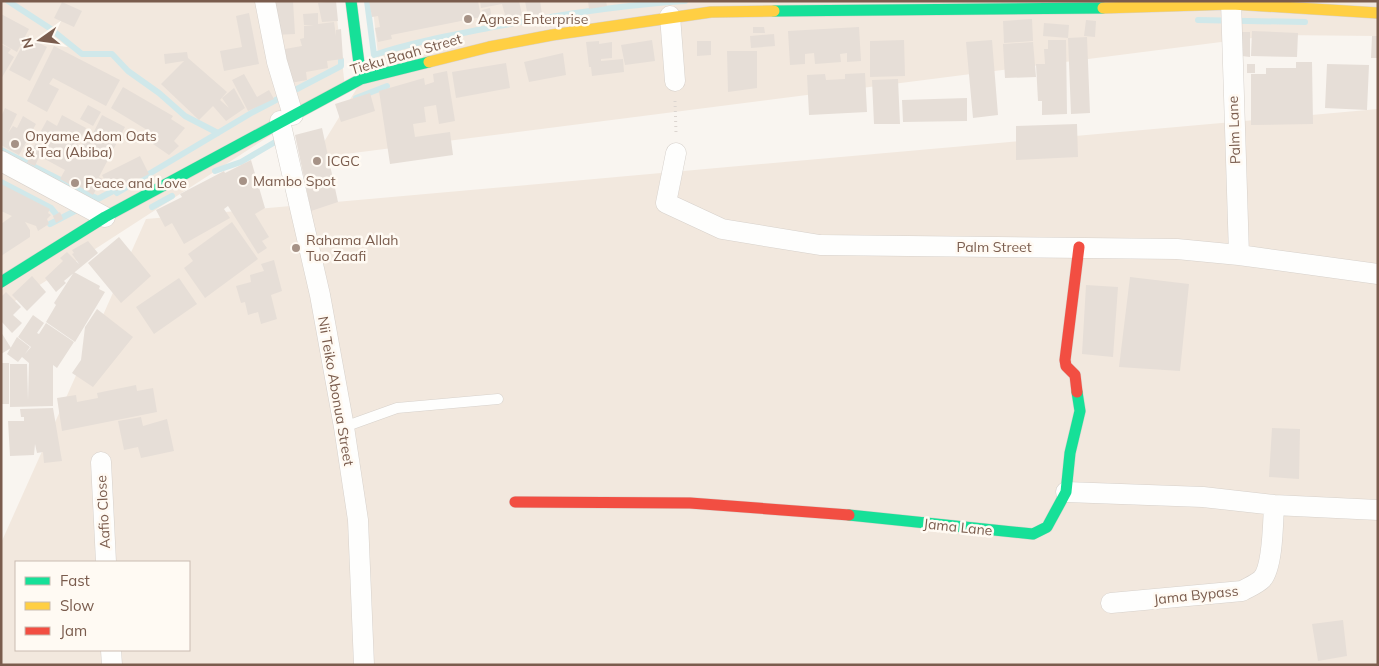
<svg xmlns="http://www.w3.org/2000/svg" width="1379" height="666" font-family="Mulish,sans-serif">
  <style>
    .residential { fill: #f2e8de; fill-rule: evenodd }
    .lines { fill: none; stroke-linecap: round; stroke-linejoin: round }
    .stream { stroke: #d0e8ea; stroke-width: 6 }
    .building { fill: #e6ded7 }
    .lane-casing { stroke: #d7d1cb; stroke-width: 11 }
    .street-casing { stroke: #d7d1cb; stroke-width: 21 }
    .fast-casing { stroke: #d9d2cb; stroke-width: 12 }
    .slow-casing { stroke: #d9d2cb; stroke-width: 12 }
    .jam-casing { stroke: #d9d2cb; stroke-width: 12 }
    .path { stroke: #dcd5d0; stroke-width: 3; stroke-dasharray: 1 4; stroke-linecap: butt }
    .lane { stroke: #fefefd; stroke-width: 10 }
    .street { stroke: #fefefd; stroke-width: 20 }
    .fast { stroke: #16e098; stroke-width: 11 }
    .slow { stroke: #ffcf43; stroke-width: 11 }
    .jam { stroke: #f24e42; stroke-width: 11 }
    .poi-dot { fill: #a69286; stroke: #fffaf3; stroke-width: 2 }
    .labels { text-anchor: middle; dominant-baseline: central; stroke-width: 5; stroke-linejoin: round; paint-order: stroke }
    .poi-label { font-size: 14px; fill: #7a5c4d; stroke: #fffaf3; text-anchor: start }
    .street-label { font-size: 14px; fill: #7a5c4d; stroke: #fffaf3 }
  </style>
  <rect width="100%" height="100%" fill="#f9f5f0"/>
  <path class="residential" d="M1 1H335L345 87 1 310Z
    M372 1H1378V36L1276 35 314 158 378 54Z
    M1378 109V665H1V543L146 219ZM16 562H189V650H16Z"/>
  <g class="lines">
    <path class="stream" d="M8 1 51 29 82 54H112L128 71 159 93 185 116 218 133
      M367 1 374 55C413 42 453 35 493 27 557 15 620 5 685 1
      M1198 20 1305 22
      M356 98 387 86
      M1 150 98 199
      M215 171 241 162 282 138
      M1 182 51 208 60 219
      M152 207 172 196
      M50 224 115 190 117 193 253 112 341 66V60"/>
  </g>
  <path class="building" d="M272 1H293L295 34 274 35Z
    M336 1 338 21 322 22 318 3Z
    M369 1H478L481 17 391 35 392 39 378 42 375 28 380 27 378 16 372 17Z
    M480 1H519L522 15 520 16V19L507 22 502 4 481 8Z
    M525 1H540L542 14 528 17Z
    M588 1H606L607 6 589 9Z
    M62 2 82 11 74 27 54 18Z
    M490 8 493 23 485 25 482 10Z
    M249 13 259 64 224 71 220 51 242 47 236 16Z
    M318 13V24L334 22 336 36V30L341 29 343 59 327 61 328 68 306 72 307 80 290 83 285 49 302 46 300 39 304 38V26L314 25H304L303 14Z
    M1 14 29 29 17 52 1 43Z
    M1032 19 1033 41 1004 43 1003 21Z
    M1086 20 1096 21 1095 37 1084 36Z
    M1044 23 1069 25 1068 38 1043 36Z
    M753 27H764L765 33H753Z
    M859 27 861 61 847 62V53L840 54 841 62 815 64 814 53 805 54V64L790 65 788 31Z
    M1252 31 1298 33 1297 57 1251 56Z
    M1242 32H1250V57L1242 56Z
    M774 34 775 46 751 48 750 36Z
    M1372 36H1378V58H1371Z
    M27 37 47 47 30 81 9 70Z
    M1087 37 1090 113 1071 114 1068 38Z
    M652 40 655 61 625 65 621 45Z
    M904 40 905 76 870 77V41Z
    M992 40 998 115 973 118 966 42Z
    M1048 40H1066L1067 114 1042 115V101H1038L1036 64H1045L1044 49H1048Z
    M599 41V44L612 42V58L601 59V61L623 59 624 72 592 76 591 67H589L586 42Z
    M697 41H711V55L697 56Z
    M1033 42 1036 77 1005 78 1003 44Z
    M1 44 11 49 8 53 14 57 1 79Z
    M54 46 120 80 106 106 53 78 49 84 59 89 47 112 27 101Z
    M727 51H757V88L728 92Z
    M187 52 188 58 227 92 220 100 229 108 222 98 234 88 245 108 226 121 213 106 199 120 161 84 184 61 165 64 164 54Z
    M563 53 566 75 529 82 524 62Z
    M1296 62H1312L1313 124 1251 125V74H1266V68H1296Z
    M506 63 510 88 456 98 452 72Z
    M1247 64H1255V73H1247Z
    M1327 64 1369 65 1367 110 1325 108Z
    M447 71 455 121 439 124 436 105 424 107 426 122 413 124 415 137 450 132 453 155 390 164 379 91 424 78 425 85 434 82 433 74Z
    M865 73 867 112 809 115 807 75 825 74 826 80 845 79V74Z
    M244 74 257 97 269 90 274 99 248 111 232 80Z
    M898 79 900 124H874L872 80Z
    M123 87 173 116 171 119 185 128 174 141 179 146 169 155 153 144 157 136 111 108Z
    M370 93 375 111 341 122 335 104Z
    M967 98V121L903 122 902 100Z
    M88 105 101 112 93 126 80 119Z
    M5 108 17 114 8 133 13 126 17 128 23 116 36 124 19 155 1 145V117Z
    M62 115 86 128 71 157 74 159 84 140 89 142 102 115 125 127 99 177 102 179 93 195 77 185 76 188 60 179 65 170 41 157 47 146 36 140 47 120 57 126Z
    M1077 124 1078 157 1016 160V126Z
    M322 128 338 202 311 211 295 135Z
    M36 142 44 146 35 166 27 163Z
    M140 156 149 174 116 191 114 186 109 189 102 175Z
    M251 160 265 208 255 214 269 237 262 241 267 248 258 254 228 206 224 209 230 218 184 244 172 223 165 227 156 210 182 197 180 194 224 171 225 173Z
    M1 184 50 209 48 213 51 215 47 219 49 224 38 231 36 226 25 222 30 230V237L1 256V224L12 216 1 211Z
    M60 212 63 219 56 223 53 216Z
    M232 222 258 259 205 298 184 268 193 261 188 254Z
    M119 237 151 276 121 303 88 263Z
    M88 241 98 253 64 281 66 283 56 292 45 278 63 261 60 258 67 252 79 264 72 254 74 253 72 250Z
    M274 260 282 291 271 295 277 319 261 324 258 312 248 315 245 302 241 303 236 286 251 282 250 275 264 271 261 264Z
    M74 272 100 286 99 289 105 292 75 342 46 322 56 305 54 303Z
    M32 276 46 292 27 311 12 295Z
    M1130 277 1189 284 1180 371 1119 367Z
    M179 278 197 304 154 334 136 307Z
    M1086 285 1118 287 1113 357 1082 354Z
    M6 292 21 307 13 315 22 323 12 333 1 321V297Z
    M97 309 133 337 93 387 72 373 81 360 85 327Z
    M33 315 44 323 37 333 39 334 46 323 74 342 57 368 53 365V406L10 407V364H27L28 400 29 363 22 357 18 362 7 354 17 337 30 347 25 354 31 347 18 337Z
    M1 332 11 348 1 354Z
    M1 363H9V404H1Z
    M136 385 137 391 153 388 157 412 62 431 57 398 76 395 77 402 98 398 97 393Z
    M53 408 62 461 44 463 43 452 37 453 35 444 34 455 10 456 8 421H24V417H21L20 409Z
    M141 417 143 426 167 419 174 451 141 458 138 447 124 450 118 421Z
    M1272 428 1300 429 1299 479 1269 477Z
    M1343 620 1347 656 1318 661 1312 624Z"/>
  <g class="lines">
    <defs>
      <path id="lane" d="M344 427 397 408 498 399"/>
      <path id="street" d="M265 1 277 62 293 115
        M1231 1 1239 255
        M670 16 675 81
        M280 121 320 295 344 427 358 520 364 665
        M676 153 666 203 722 229 820 245 1177 249 1239 255 1378 274
        M1 161 105 217
        M101 462 106 562
        M1066 492 1203 497 1274 505 1378 510
        M1111 603 1242 591C1249 587 1257 584 1262 579 1273 567 1273 522 1274 505
        M111 650 112 665"/>
      <path id="fast" d="M351 1 361 79
        M774 11 1103 8
        M1 282 105 217 361 79 429 62
        M849 515 1033 534 1047 527 1066 492 1070 453 1080 411 1077 392"/>
      <path id="slow" d="M1103 8 1232 4 1378 13
        M429 62 489 47 552 35 711 12 774 11"/>
      <path id="jam" d="M1077 392 1075 375 1066 366 1065 360 1079 247
        M515 502 690 503 849 515"/>
    </defs>
    <use href="#lane" class="lane-casing"/>
    <use href="#street" class="street-casing"/>
    <use href="#fast" class="fast-casing"/>
    <use href="#slow" class="slow-casing"/>
    <use href="#jam" class="jam-casing"/>
    <path class="path" d="M675 101 676 133"/>
    <use href="#lane" class="lane"/>
    <use href="#street" class="street"/>
    <use href="#fast" class="fast"/>
    <use href="#slow" class="slow"/>
    <use href="#jam" class="jam"/>
  </g>
  <g class="poi-dot">
    <circle cx="468" cy="19" r="5"/>
    <circle cx="15" cy="144" r="5"/>
    <circle cx="317" cy="161" r="5"/>
    <circle cx="243" cy="181" r="5"/>
    <circle cx="75" cy="183" r="5"/>
    <circle cx="296" cy="248" r="5"/>
  </g>
  <g class="labels">
    <g class="poi-label">
      <text x="478" y="19">Agnes Enterprise</text>
      <text x="25" y="136">Onyame Adom Oats<tspan x="25" dy="16">&amp; Tea (Abiba)</tspan></text>
      <text x="327" y="161">ICGC</text>
      <text x="253" y="181">Mambo Spot</text>
      <text x="85" y="183">Peace and Love</text>
      <text x="306" y="240">Rahama Allah<tspan x="306" dy="16">Tuo Zaafi</tspan></text>
    </g>
    <g class="street-label">
      <text transform="translate(406 54) rotate(-16)">Tieku Baah Street</text>
      <text transform="translate(1234 130) rotate(-92)">Palm Lane</text>
      <text x="994" y="247">Palm Street</text>
      <text transform="translate(336 391) rotate(80)">Nii Teiko Abonua Street</text>
      <text transform="translate(103 512) rotate(-93)">Aafio Close</text>
      <text transform="translate(958 527) rotate(6)">Jama Lane</text>
      <text transform="translate(1196 595) rotate(-6)">Jama Bypass</text>
    </g>
  </g>
  <rect width="1379" height="666" fill="none" stroke="#7a5c4d" stroke-width="5"/>
  <rect x="15" y="561" width="175" height="90" fill="#fffaf3" stroke="#cabbb1"/>
  <rect x="25" y="577" width="25" height="8" fill="#16e098" stroke="#cabbb1"/>
  <text x="60" y="586" font-size="15" fill="#7a5c4d">Fast</text>
  <rect x="25" y="602" width="25" height="8" fill="#ffcf43" stroke="#cabbb1"/>
  <text x="60" y="611" font-size="15" fill="#7a5c4d">Slow</text>
  <rect x="25" y="627" width="25" height="8" fill="#f24e42" stroke="#cabbb1"/>
  <text x="60" y="636" font-size="15" fill="#7a5c4d">Jam</text>
  <g transform="translate(40 40) rotate(256)" stroke="#fffaf3" stroke-width="4" paint-order="stroke">
  <path d="M0-4L9 19L0 12L-9 19Z" fill="#7a5c4d"/>
  <text y="-8" font-size="14" font-weight="bold" text-anchor="middle" fill="#7a5c4d">N</text>
  </g>
</svg>
